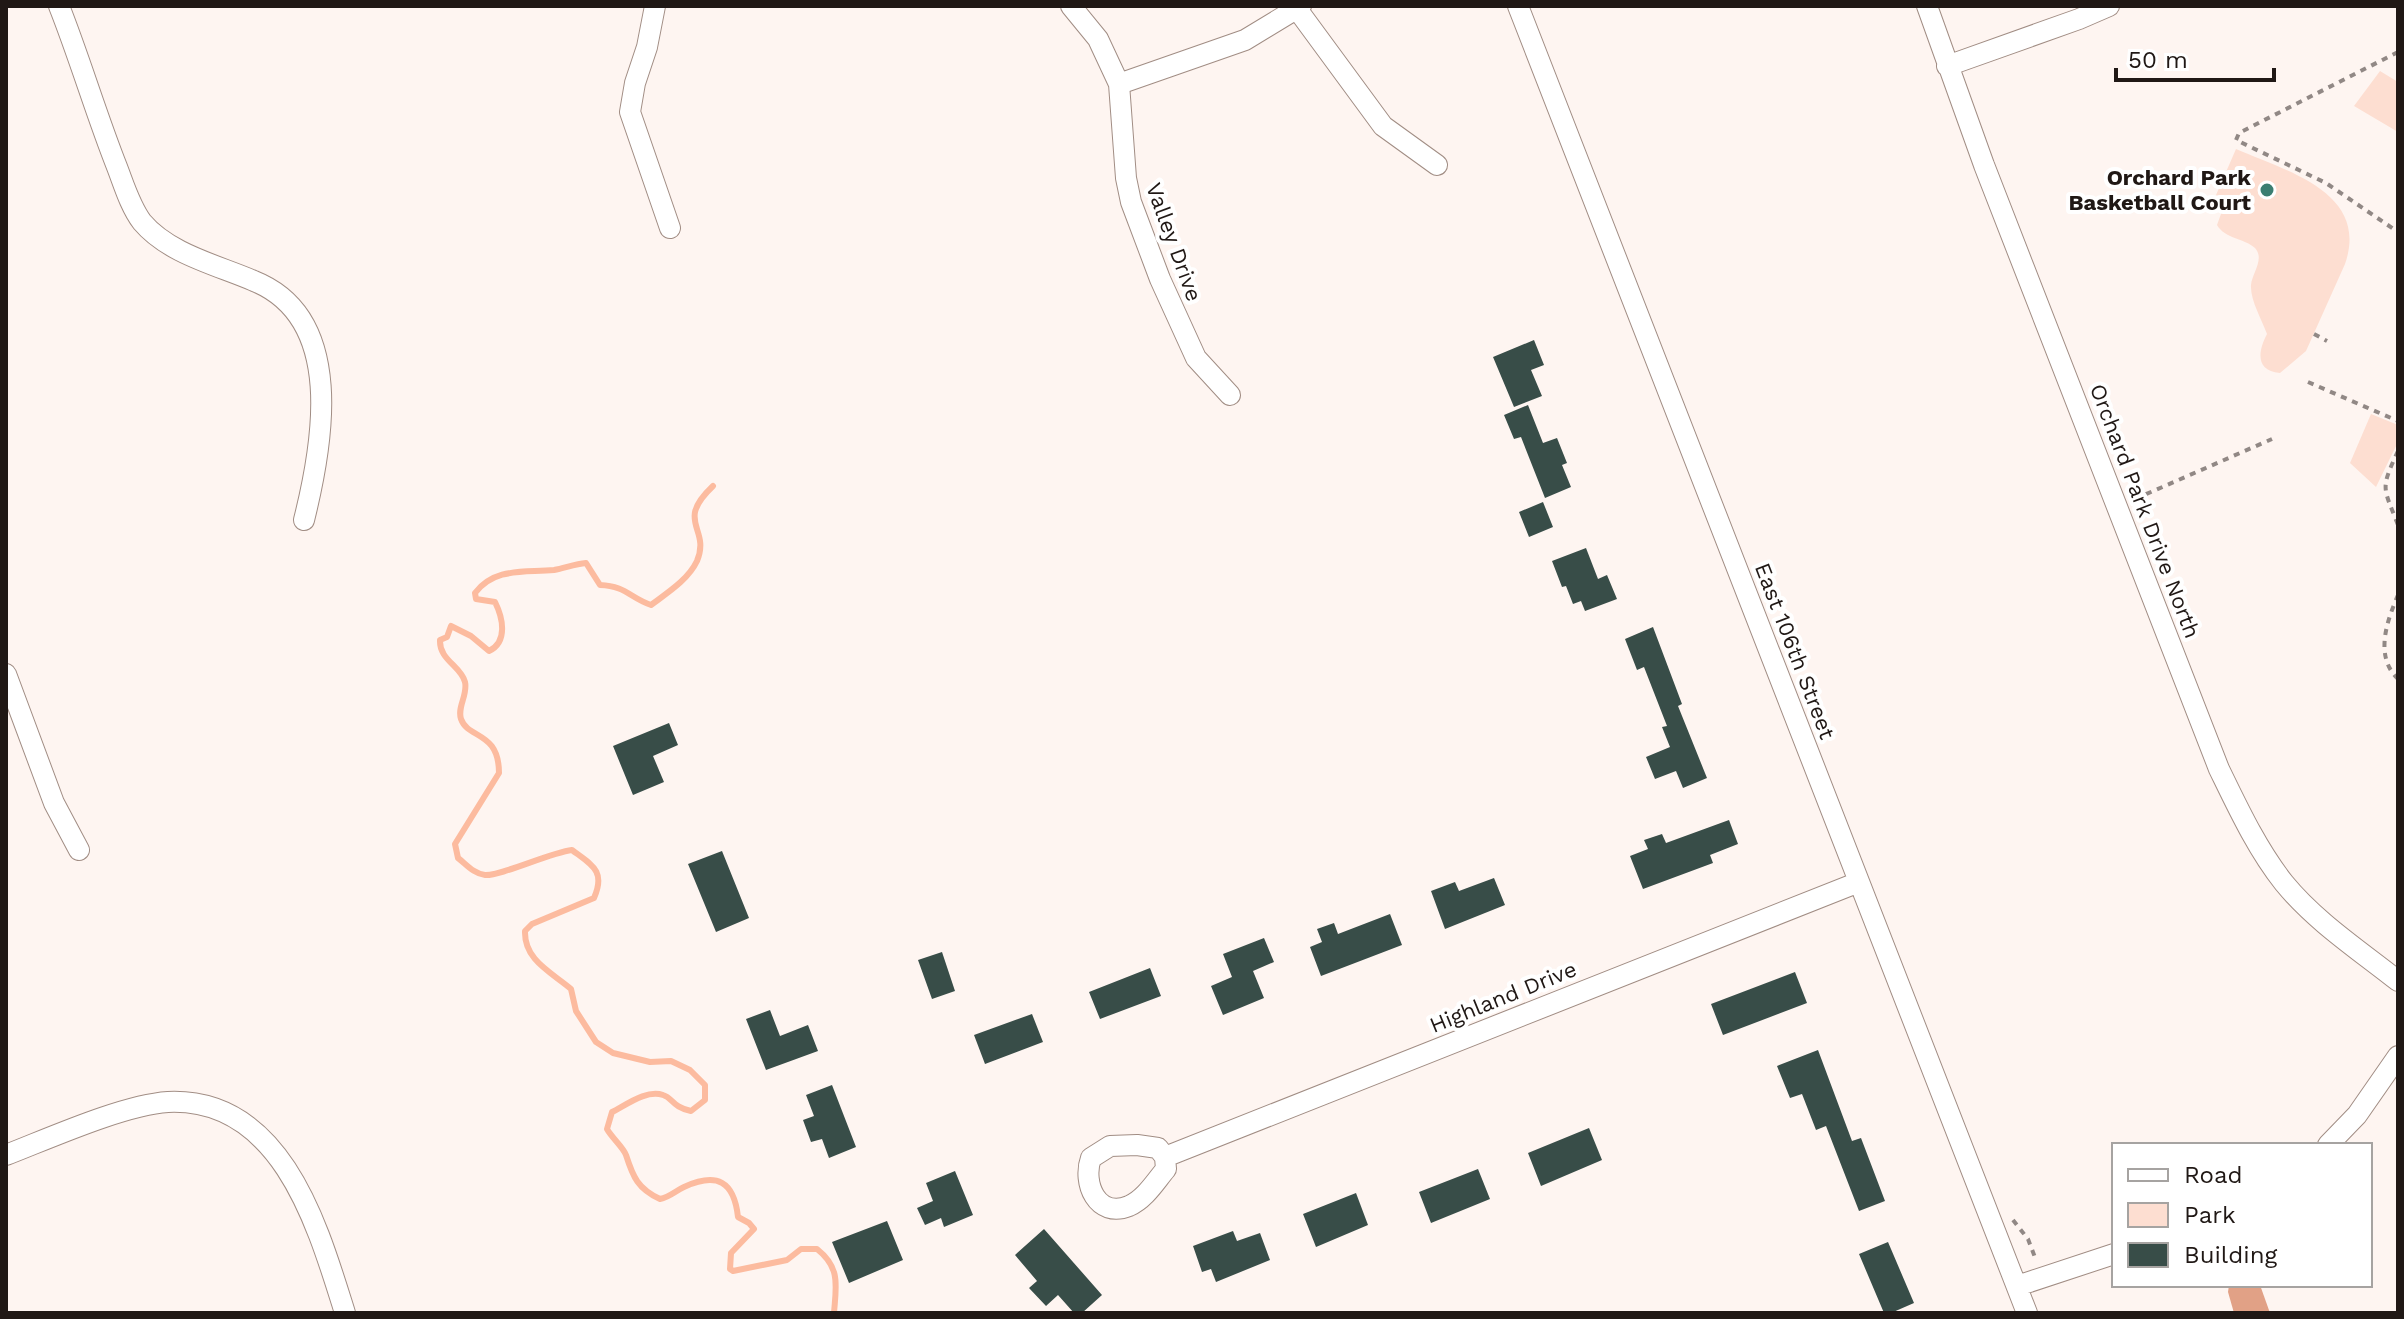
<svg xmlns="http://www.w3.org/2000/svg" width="2404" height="1319" font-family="'Work Sans',sans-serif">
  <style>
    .green { fill: #fdded1 }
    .forest { fill: #e1a186 }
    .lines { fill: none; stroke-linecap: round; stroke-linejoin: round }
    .stream { stroke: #fcbb9f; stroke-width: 6 }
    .building { fill: #384d48 }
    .minor-casing { stroke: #a18d84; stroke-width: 22 }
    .path { stroke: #918885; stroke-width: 4; stroke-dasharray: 6 6; stroke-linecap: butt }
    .minor { stroke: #fff; stroke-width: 20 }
    .poi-dot { fill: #3b7e71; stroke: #fff; stroke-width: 3 }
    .labels { text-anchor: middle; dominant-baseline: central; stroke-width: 8; stroke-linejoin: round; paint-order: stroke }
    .poi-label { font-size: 22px; font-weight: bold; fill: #201815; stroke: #fff; text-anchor: end }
    .street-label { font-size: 22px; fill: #201815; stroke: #fff }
  </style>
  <rect width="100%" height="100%" fill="#fef5f1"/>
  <path class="green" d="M2380 71 2398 82V132L2354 106Z
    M2236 149C2286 171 2370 192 2345 264L2306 351 2280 373C2255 371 2258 351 2267 334 2262 320 2250 300 2251 285 2252 273 2265 259 2255 248 2244 238 2225 239 2217 225L2226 200 2216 195Z
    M2371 414 2398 425V442L2376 487 2350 463Z"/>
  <path class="forest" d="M2229 1285H2260L2270 1313H2234L2228 1292Z"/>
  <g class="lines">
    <path class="stream" d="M713 486C674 523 711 527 697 561 688 580 667 593 651 605 630 598 626 586 600 585L586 563C575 564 565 568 554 570 524 573 495 567 475 593L476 599 495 602C503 618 508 642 489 651L471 636 451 626 447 637 440 640C439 660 461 666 465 682 468 695 457 707 461 719 468 739 499 731 499 773L455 844 458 858C466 864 474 874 485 875 501 876 549 853 572 850 592 865 606 871 594 898L532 924 525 931C524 960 551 972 571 989L576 1011 596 1042 613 1053 650 1062 671 1061 690 1070 705 1085V1100L691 1111C672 1107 673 1098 663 1095 647 1089 626 1105 612 1112L607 1129C612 1138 623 1147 626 1155 633 1177 638 1189 660 1199 670 1197 675 1191 684 1187 717 1172 734 1181 738 1217L749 1223 754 1229 731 1253 730 1269 733 1271 787 1260 801 1249H817C841 1268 836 1286 834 1313"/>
  </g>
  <path class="building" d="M1534 340 1544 365 1531 370 1542 396 1514 407 1493 357Z
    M1528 405 1543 443 1557 438 1567 463 1562 465 1571 487 1545 498 1521 437 1514 439 1504 415Z
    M1543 502 1553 527 1529 537 1519 512Z
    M1586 548 1598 579 1607 575 1617 599 1585 611 1581 601 1573 604 1566 586 1562 587 1552 561Z
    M1653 627 1682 704 1678 706 1707 778 1683 788 1676 771 1655 779 1646 757 1670 747 1662 727 1667 726 1644 667 1637 670 1625 639Z
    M669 723 678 745 653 756 664 782 633 795 613 746Z
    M1729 820 1738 844 1710 855 1713 863 1643 889 1630 856 1648 849 1644 840 1662 834 1666 843Z
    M722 851 749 918 716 932 688 864Z
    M1494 878 1505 905 1445 929 1431 891 1455 882 1459 891Z
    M1390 914 1402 945 1321 976 1310 947 1322 942 1317 929 1334 923 1338 934Z
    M1264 938 1274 962 1253 971 1264 998 1223 1015 1211 986 1232 977 1223 954Z
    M942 952 955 991 932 999 918 960Z
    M1150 968 1161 996 1100 1019 1089 992Z
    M1795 972 1807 1003 1723 1035 1711 1004Z
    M770 1010 780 1036 808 1025 818 1051 766 1070 746 1019Z
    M1032 1014 1043 1042 985 1064 974 1035Z
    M1818 1050 1852 1141 1861 1138 1885 1201 1859 1211 1826 1126 1816 1130 1802 1094 1790 1098 1777 1066Z
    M832 1085 856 1147 829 1158 822 1139 811 1142 803 1120 814 1116 806 1095Z
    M1589 1128 1602 1160 1541 1186 1528 1153Z
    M1478 1169 1490 1199 1431 1223 1419 1192Z
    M955 1171 973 1215 944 1227 941 1218 925 1225 917 1208 933 1201 926 1183Z
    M1356 1193 1368 1225 1316 1247 1303 1214Z
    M887 1221 903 1260 849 1283 832 1242Z
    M1044 1229 1102 1295 1082 1313H1074L1058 1295 1046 1306 1029 1288 1037 1281 1015 1255Z
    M1233 1231 1237 1241 1260 1233 1270 1260 1216 1282 1211 1269 1202 1272 1193 1246Z
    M1888 1242 1914 1303 1891 1313H1884L1859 1254Z"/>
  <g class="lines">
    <defs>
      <path id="minor" d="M59 6C80 59 96 114 117 167 124 185 130 206 142 222 169 254 217 265 254 281 346 318 323 444 304 520
        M655 6 647 47 635 83 630 112 670 228
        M1071 6 1098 39 1119 84 1126 178 1131 202 1160 279 1196 358 1230 395
        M1518 6 2027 1313
        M1927 6 1984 165 2219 769C2238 808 2257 849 2284 883 2316 922 2359 950 2398 981
        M1297 9 1383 126 1437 165
        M1947 66 2079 19 2109 6
        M1119 84 1245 40 1301 6
        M6 674 54 803 79 850
        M1137 1145 1158 1148 1165 1157 1166 1169C1155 1182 1145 1199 1129 1206 1097 1219 1082 1183 1091 1158L1110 1146Z
        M2328 1145 2357 1115 2398 1056
        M6 1155C50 1138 123 1105 168 1102 282 1097 318 1227 345 1313
        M1165 1157 1859 882
        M2017 1286 2114 1254"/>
    </defs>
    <use href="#minor" class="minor-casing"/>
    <path class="path" d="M2398 52 2239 133 2236 140 2326 183 2398 232
      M2314 334 2327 341
      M2308 382 2398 421
      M2398 451C2380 490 2383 486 2398 525
      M2135 499 2272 439
      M2398 595C2387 621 2374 656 2398 679
      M2013 1220 2028 1239 2036 1260"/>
    <use href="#minor" class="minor"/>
  </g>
  <circle class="poi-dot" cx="2267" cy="190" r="8"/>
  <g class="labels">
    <g class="poi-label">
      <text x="2251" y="177">Orchard Park<tspan x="2251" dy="25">Basketball Court</tspan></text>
    </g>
    <g class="street-label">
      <text transform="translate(1174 242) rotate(70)">Valley Drive</text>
      <text transform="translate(2145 511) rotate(69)">Orchard Park Drive North</text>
      <text transform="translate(1795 651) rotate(69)">East 106th Street</text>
      <text transform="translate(1503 997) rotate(-22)">Highland Drive</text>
    </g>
  </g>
  <rect width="2404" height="1319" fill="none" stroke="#201815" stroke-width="16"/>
  <rect x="2112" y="1143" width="260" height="144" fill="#ffffff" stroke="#a6a3a1" stroke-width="2"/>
  <rect x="2128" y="1169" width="40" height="12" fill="#ffffff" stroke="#a6a3a1" stroke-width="2"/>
  <text x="2184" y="1183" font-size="24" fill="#201815">Road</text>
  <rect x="2128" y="1203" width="40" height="24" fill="#fdded1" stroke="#a6a3a1" stroke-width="2"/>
  <text x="2184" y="1223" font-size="24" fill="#201815">Park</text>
  <rect x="2128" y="1243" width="40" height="24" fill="#384d48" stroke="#a6a3a1" stroke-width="2"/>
  <text x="2184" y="1263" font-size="24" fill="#201815">Building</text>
  <path d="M2116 68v12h158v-12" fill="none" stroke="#201815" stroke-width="4"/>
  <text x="2128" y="68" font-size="24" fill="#201815" stroke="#ffffff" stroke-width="6" paint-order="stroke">50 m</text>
</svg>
